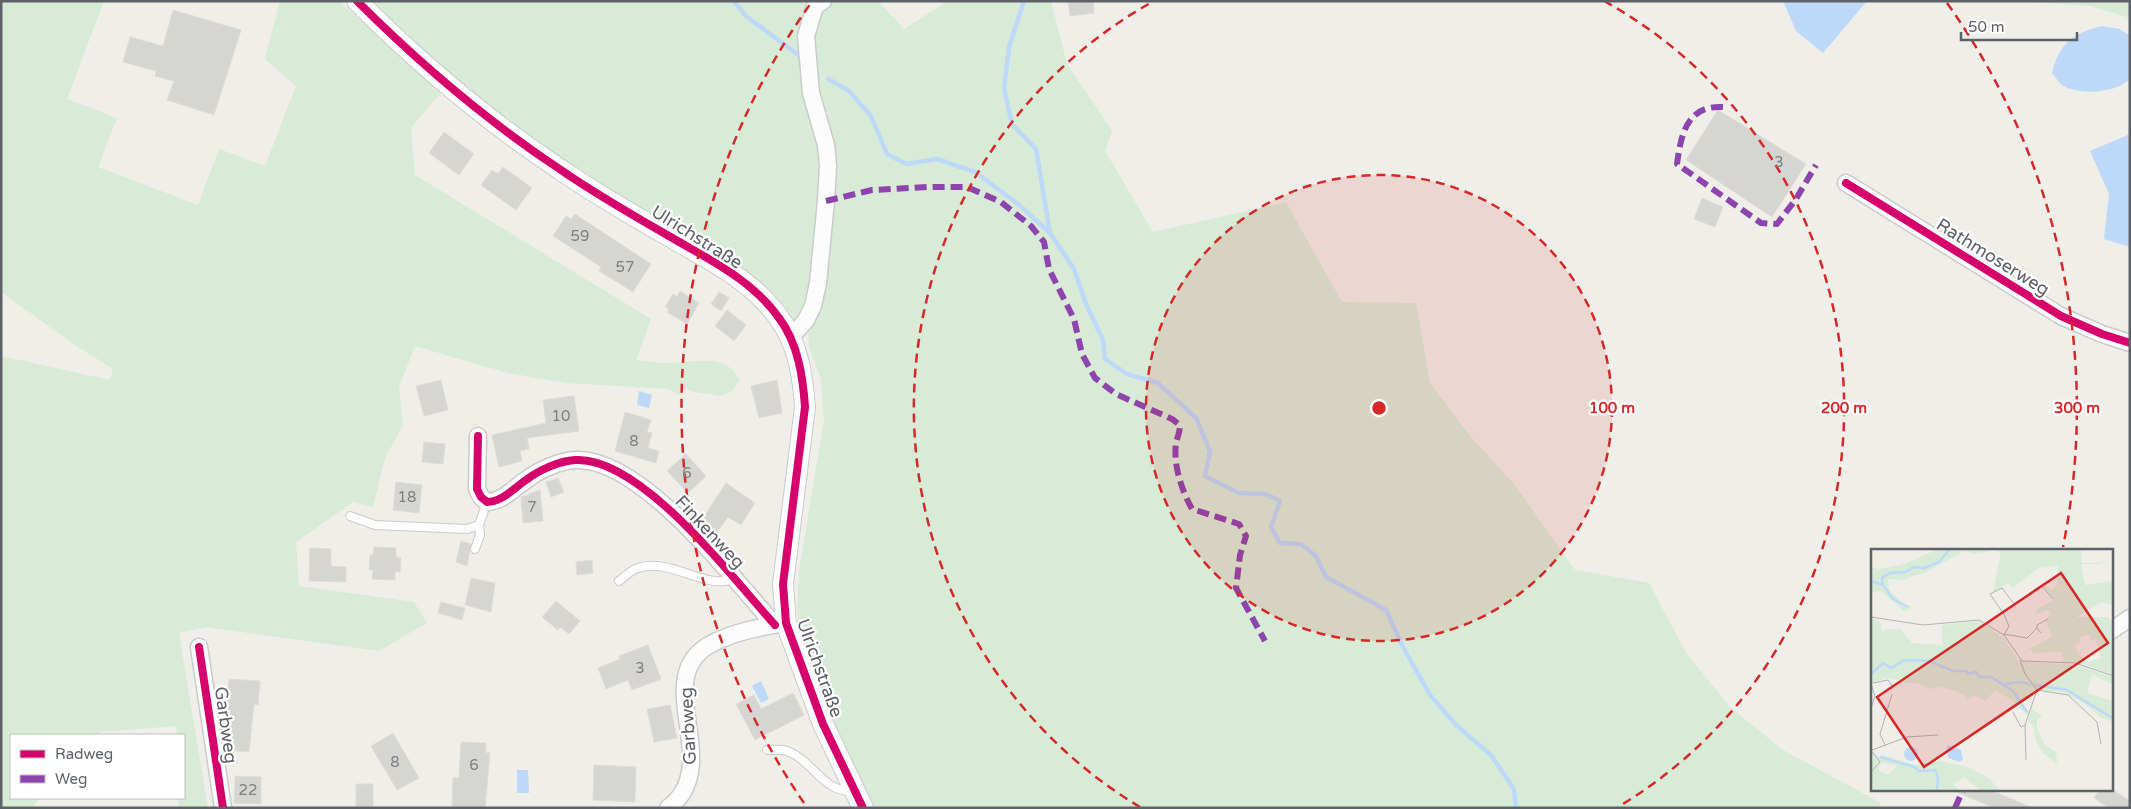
<svg xmlns="http://www.w3.org/2000/svg" width="2131" height="809" font-family="'Varela Round',sans-serif">
  <style>
    .green { fill: #d7ebd7 }
    .water { fill: #bed9f8 }
    .lines { fill: none; stroke-linecap: round; stroke-linejoin: round }
    .stream { stroke: #bed9f8; stroke-width: 4.5 }
    .building { fill: #d5d5d2; stroke: #deddd8 }
    .service-casing { stroke: #cbcbcb; stroke-width: 10 }
    .minor-casing { stroke: #cbcbcb; stroke-width: 19 }
    .tertiary-casing { stroke: #cbcbcb; stroke-width: 22 }
    .service { stroke: #fdfcfc; stroke-width: 8 }
    .minor { stroke: #fdfcfc; stroke-width: 16 }
    .tertiary { stroke: #fdfcfc; stroke-width: 20 }
    .quiet { stroke: #8e44ad; stroke-width: 6; stroke-dasharray: 12 6; stroke-linecap: butt }
    .cycleway-casing { stroke: #fff; stroke-width: 11 }
    .cycleway { stroke: #d6006c; stroke-width: 8 }
    .ring { fill: none; stroke: #d62828; stroke-width: 2.5; stroke-dasharray: 9 6 }
    .labels { text-anchor: middle; dominant-baseline: central; stroke-width: 4.5; stroke-linejoin: round; paint-order: stroke }
    .number-label { font-size: 15px; fill: #7d7f83 }
    .street-label { font-size: 18px; fill: #5e6167; stroke: #fff }
    .inset-river { fill: none; stroke: #bed9f8; stroke-width: 2.5 }
    .inset-road { fill: none; stroke: #b1b2b1; stroke-width: 1 }
    .view { fill: #d62828; fill-opacity: 0.15; stroke: #d62828; stroke-width: 2.5 }
    .inset-edge { fill: none; stroke: #5e6167; stroke-width: 2.5 }
    .centre { fill: #d62828; stroke: #fff; stroke-width: 2.5 }
    .ring-label { font-size: 15px; text-anchor: middle; font-weight: bold; fill: #d62828; stroke: #fff; stroke-width: 4.5; stroke-linejoin: round; paint-order: stroke }
  </style>
  <rect width="100%" height="100%" fill="#efeee9"/>
  <path class="green" d="M1 1H104L67 99 117 118 98 167 198 205 219 149 265 166 296 86 265 59 280 1H339L441 93 411 127 415 175 651 319 636 360C646 361 657 363 667 363 693 363 727 351 740 381L731 392 719 396C706 392 697 395 685 388L681 396 669 389 567 383 508 373 415 346 399 387 403 425 385 458 373 507 353 502 296 542 299 586 414 602 427 623 379 651 206 627 179 633 208 808H179L178 798H184V735H177L176 726 100 732 98 735H11V798H39L32 808H1V356L110 380 113 369 72 343 1 292Z
    M367 1H803L809 7 830 1H878L904 29 948 1H1051L1067 64 1112 131 1105 151 1153 232 1286 202 1342 302 1416 303 1430 383 1471 437 1514 484 1575 570 1649 583 1686 653 1731 708 1783 750 1881 803 1879 808H874L825 706 797 613 799 571 824 420 821 379 809 347 808 327 799 319 794 320 751 281 544 150 467 90Z
    M2017 1H2130V18L2090 6Z"/>
  <path class="water" d="M1783 1H1867L1823 53 1796 31Z
    M2102 26 2120 29 2130 36V79C2116 93 2079 96 2062 85 2058 82 2055 76 2052 73 2059 43 2074 33 2102 26Z
    M2130 134V247L2104 239 2109 194 2090 151Z
    M639 391 652 395 649 408 637 405Z
    M761 681 769 699 761 703 752 686Z
    M517 770H528L529 793H517Z"/>
  <g class="lines">
    <path class="stream" d="M734 1 746 16 801 57
      M1024 1 1009 47 1004 88 1012 124 1036 149 1050 233 1074 269 1086 304 1103 340 1105 359 1127 374 1158 383 1196 418 1210 451 1205 476 1239 493 1265 494 1280 501 1271 527 1280 543 1301 544 1316 556 1326 577 1386 610 1403 647 1430 695 1456 725 1491 755 1514 789 1516 808
      M828 79 848 90 871 116 887 154 906 164 937 159 975 172 1018 204 1050 233"/>
  </g>
  <path class="building" d="M1068 1H1093L1094 13 1070 16Z
    M173 10 241 30 214 115 167 100 174 81 155 76 156 71 123 62 130 37 163 46Z
    M1718 110 1806 164 1772 217 1686 160Z
    M444 132 474 154 459 175 429 153Z
    M503 167 532 188 516 210 481 185 492 170 498 174Z
    M1702 198 1723 207 1715 227 1694 219Z
    M575 214 651 264 633 292 599 271 601 267 553 236 566 216 571 219Z
    M680 291 699 303 687 324 667 312 669 309 665 307 673 294 677 297Z
    M719 292 729 298 721 311 711 304Z
    M727 310 746 325 734 341 715 326Z
    M441 380 448 410 424 416 416 386Z
    M777 380 782 413 759 418 751 386Z
    M574 396 579 431 527 438 529 449 520 451 522 461 499 467 492 435 546 423 543 400Z
    M625 412 651 420 647 432 652 433 648 448 659 451 656 463 615 451Z
    M424 442 445 444 443 464 422 462Z
    M686 454 706 476 688 493 667 471Z
    M558 478 564 492 551 497 546 482Z
    M396 482 422 485 419 513 393 510Z
    M726 483 755 503 741 525 728 517 712 539 699 524Z
    M540 490 543 521 523 523 521 497Z
    M461 541 471 544 467 566 456 562Z
    M374 547 396 548V557L401 558 400 572 395 571V580L372 579 373 570H369L370 555H373Z
    M310 548 331 549V566L346 567V582L309 581Z
    M592 560 593 573 577 575 576 562Z
    M471 578 495 583 491 612 465 605Z
    M556 601 580 621 569 634 560 627 558 630 542 617Z
    M441 602 465 608 462 620 438 613Z
    M648 645 661 679 632 690 628 680 606 689 598 668 620 659 619 656Z
    M229 679 260 681 258 705 254 704 249 752 226 750 228 725 221 724 223 708H218L216 693 228 694Z
    M793 693 804 715 755 740 736 704 754 695 761 709Z
    M670 705 677 738 654 742 647 709Z
    M393 733 419 778 397 790 371 746Z
    M461 742 486 743V753H490L485 808 452 807 453 778H459Z
    M594 765 636 767 635 802 593 800Z
    M235 776 261 777V804L234 803Z
    M356 784H373V807H356Z
    M1952 790H1990L2033 808H1994Z
    M2099 790H2113L2130 801V808H2109L2094 798Z"/>
  <g class="lines">
    <defs>
      <path id="service" d="M350 516 375 525 467 529 479 525 487 502
        M475 549 480 535 479 525
        M619 581C624 577 631 570 638 568 671 557 704 590 733 579
        M767 750C773 750 781 749 787 751 813 760 823 793 853 791"/>
      <path id="minor" d="M1846 183 2061 316 2102 334 2130 343
        M791 337 806 320 813 306 818 283 826 201 828 166 826 145 811 93 806 36 815 6 823 1
        M478 436 477 489 481 497 487 502C502 502 514 488 526 480 539 470 559 461 575 460 641 456 733 579 775 625
        M2112 630 2130 618
        M199 647 223 808
        M668 808C727 765 646 676 713 643 734 632 761 627 784 623"/>
      <path id="tertiary" d="M357 1C419 63 487 121 561 170 597 195 636 217 674 239 711 260 754 282 779 318 798 343 803 377 805 407L783 584 786 623 823 724 863 808"/>
    </defs>
    <use href="#service" class="service-casing"/>
    <use href="#minor" class="minor-casing"/>
    <use href="#tertiary" class="tertiary-casing"/>
    <use href="#service" class="service"/>
    <use href="#minor" class="minor"/>
    <use href="#tertiary" class="tertiary"/>
    <path class="quiet" d="M1723 107C1687 105 1681 134 1677 164L1761 223 1777 224 1796 199 1816 165
      M826 201 872 190 927 187H967L1001 202 1031 226 1044 242 1049 269 1074 319 1082 354 1095 378 1116 394 1172 419 1180 425C1180 432 1177 438 1176 444 1173 465 1182 491 1192 509L1239 524 1246 536 1240 555 1236 588 1265 641
      M1955 808 1963 790"/>
    <defs>
      <path id="cycleway" d="M357 1C419 63 487 121 561 170 597 195 636 217 674 239 711 260 754 282 779 318 798 343 803 377 805 407L783 584 786 623 823 724 863 808
        M1846 183 2061 316 2102 334 2130 343
        M478 436 477 489 481 497 487 502C502 502 514 488 526 480 539 470 559 461 575 460 641 456 733 579 775 625
        M199 647 223 808"/>
    </defs>
    <use href="#cycleway" class="cycleway-casing"/>
    <use href="#cycleway" class="cycleway"/>
  </g>
  <circle cx="1379" cy="408" r="233" fill="#d62828" fill-opacity=".12"/>
  <g class="ring">
    <circle cx="1379" cy="408" r="233"/>
    <path d="M1140 807A465 465 0 0 1 1154 1M1604 1A465 465 0 0 1 1618 807"/>
    <path d="M804 803A698 698 0 0 1 811 3M1947 3A698 698 0 0 1 2063 547"/>
  </g>
  <g class="labels">
    <g class="number-label">
      <text x="1779" y="162">3</text>
      <text x="580" y="236">59</text>
      <text x="625" y="267">57</text>
      <text x="561" y="416">10</text>
      <text x="634" y="441">8</text>
      <text x="687" y="473">6</text>
      <text x="407" y="497">18</text>
      <text x="532" y="507">7</text>
      <text x="640" y="668">3</text>
      <text x="395" y="762">8</text>
      <text x="474" y="765">6</text>
      <text x="248" y="790">22</text>
    </g>
    <g class="street-label">
      <text transform="translate(697 237) rotate(32)">Ulrichstraße</text>
      <text transform="translate(1993 257) rotate(32)">Rathmoserweg</text>
      <text transform="translate(710 532) rotate(47)">Finkenweg</text>
      <text transform="translate(820 668) rotate(70)">Ulrichstraße</text>
      <text transform="translate(226 725) rotate(82)">Garbweg</text>
      <text transform="translate(688 726) rotate(-93)">Garbweg</text>
    </g>
  </g>
  <g transform="translate(1871 549)">
    <rect width="242" height="242" fill="#efeee9"/>
    <path d="M67 0H210L211 14H227L242 9 227 15H210L214 36 242 32V56L231 53 205 68H237L242 73V126L213 115 193 112 191 103 162 104 161 100 151 104 181 88 175 72 180 64 177 61 164 65 166 60 184 50 172 36 174 34 179 41 186 37 187 17 168 19 141 39 137 34 122 43 130 4 125 1 103 5 93 2 55 23 31 31 17 30 18 41 31 54 40 57 39 61 33 62 10 42 0 43V18L7 20 34 15ZM218 85 220 91 225 90 230 109 216 113 206 104 204 96 209 94 208 88ZM0 69 9 73 11 83 15 80H29L41 94 71 96V76L108 72 132 88 148 113 207 116 242 128V136L221 125 216 144 242 152V173L231 169 214 155 192 143 167 141 164 146 157 144 152 156 159 163 156 166 141 151 124 141 114 152 103 146 97 150 91 144 68 137 60 140 46 134H28L27 131 16 129 0 134ZM161 160 171 167 166 171V180L174 196 185 203 186 215 172 204 165 191 163 179 157 171ZM0 201 7 208 12 206 43 216 70 212 99 219 118 229 129 242H110L93 228 83 235 88 242H0ZM10 213 26 217H27L16 226 7 220Z" fill="#d7ebd7" fill-rule="evenodd"/>
    <path d="M76 196 90 201 92 210 89 213 77 209ZM33 205a7 7 0 1 1 14 0a7 7 0 1 1-14 0Z" fill="#bed9f8"/>
    <path class="inset-river" d="M0 32 12 36 22 50 37 58M12 36 11 29 19 24 34 23 43 18 53 19 68 13 79 0M0 125 12 114 20 119 34 111 58 112 82 122H95L97 125 105 123 109 128H120L142 142 156 163M133 135 151 133 160 136M164 136 196 141 243 170M9 208 43 218 48 222 64 221 67 228 66 242"/>
    <path class="inset-road" d="M170 36 182 50M132 64 119 45 131 39 143 55M0 68 52 76 108 71 133 86 151 112 204 114 243 127M166 79V76L177 70M133 85 156 89 166 79 170 84M133 86 138 77 132 63 172 35M149 111 154 125 166 141 154 176 155 211M2 134 17 131 21 137M0 135 4 147 0 159M166 141 197 146 226 173 230 195M142 163 150 178 154 176M14 196 9 185 21 145M1 201 36 188 67 186M0 223 9 213 0 201"/>
    <path class="view" d="M190 24 237 94 53 218 6 148Z"/>
    <rect width="242" height="242" class="inset-edge"/>
  </g>
  <circle cx="1379" cy="408" r="8" class="centre"/>
  <g class="ring-label">
    <text x="1612" y="413">100 m</text>
    <text x="1844" y="413">200 m</text>
    <text x="2077" y="413">300 m</text>
  </g>
  <rect width="2131" height="809" fill="none" stroke="#5e6167" stroke-width="5"/>
  <rect x="10" y="734" width="175" height="65" fill="#ffffff" stroke="#bfc0c2"/>
  <rect x="20" y="750" width="25" height="8" fill="#d6006c" stroke="#bfc0c2"/>
  <text x="55" y="759" font-size="15" fill="#5e6167">Radweg</text>
  <rect x="20" y="775" width="25" height="8" fill="#8e44ad" stroke="#bfc0c2"/>
  <text x="55" y="784" font-size="15" fill="#5e6167">Weg</text>
  <path d="M1961 32v8h116v-8" fill="none" stroke="#5e6167" stroke-width="2.5"/>
  <text x="1968" y="32" font-size="15" fill="#5e6167" stroke="#ffffff" stroke-width="4" paint-order="stroke">50 m</text>
</svg>
